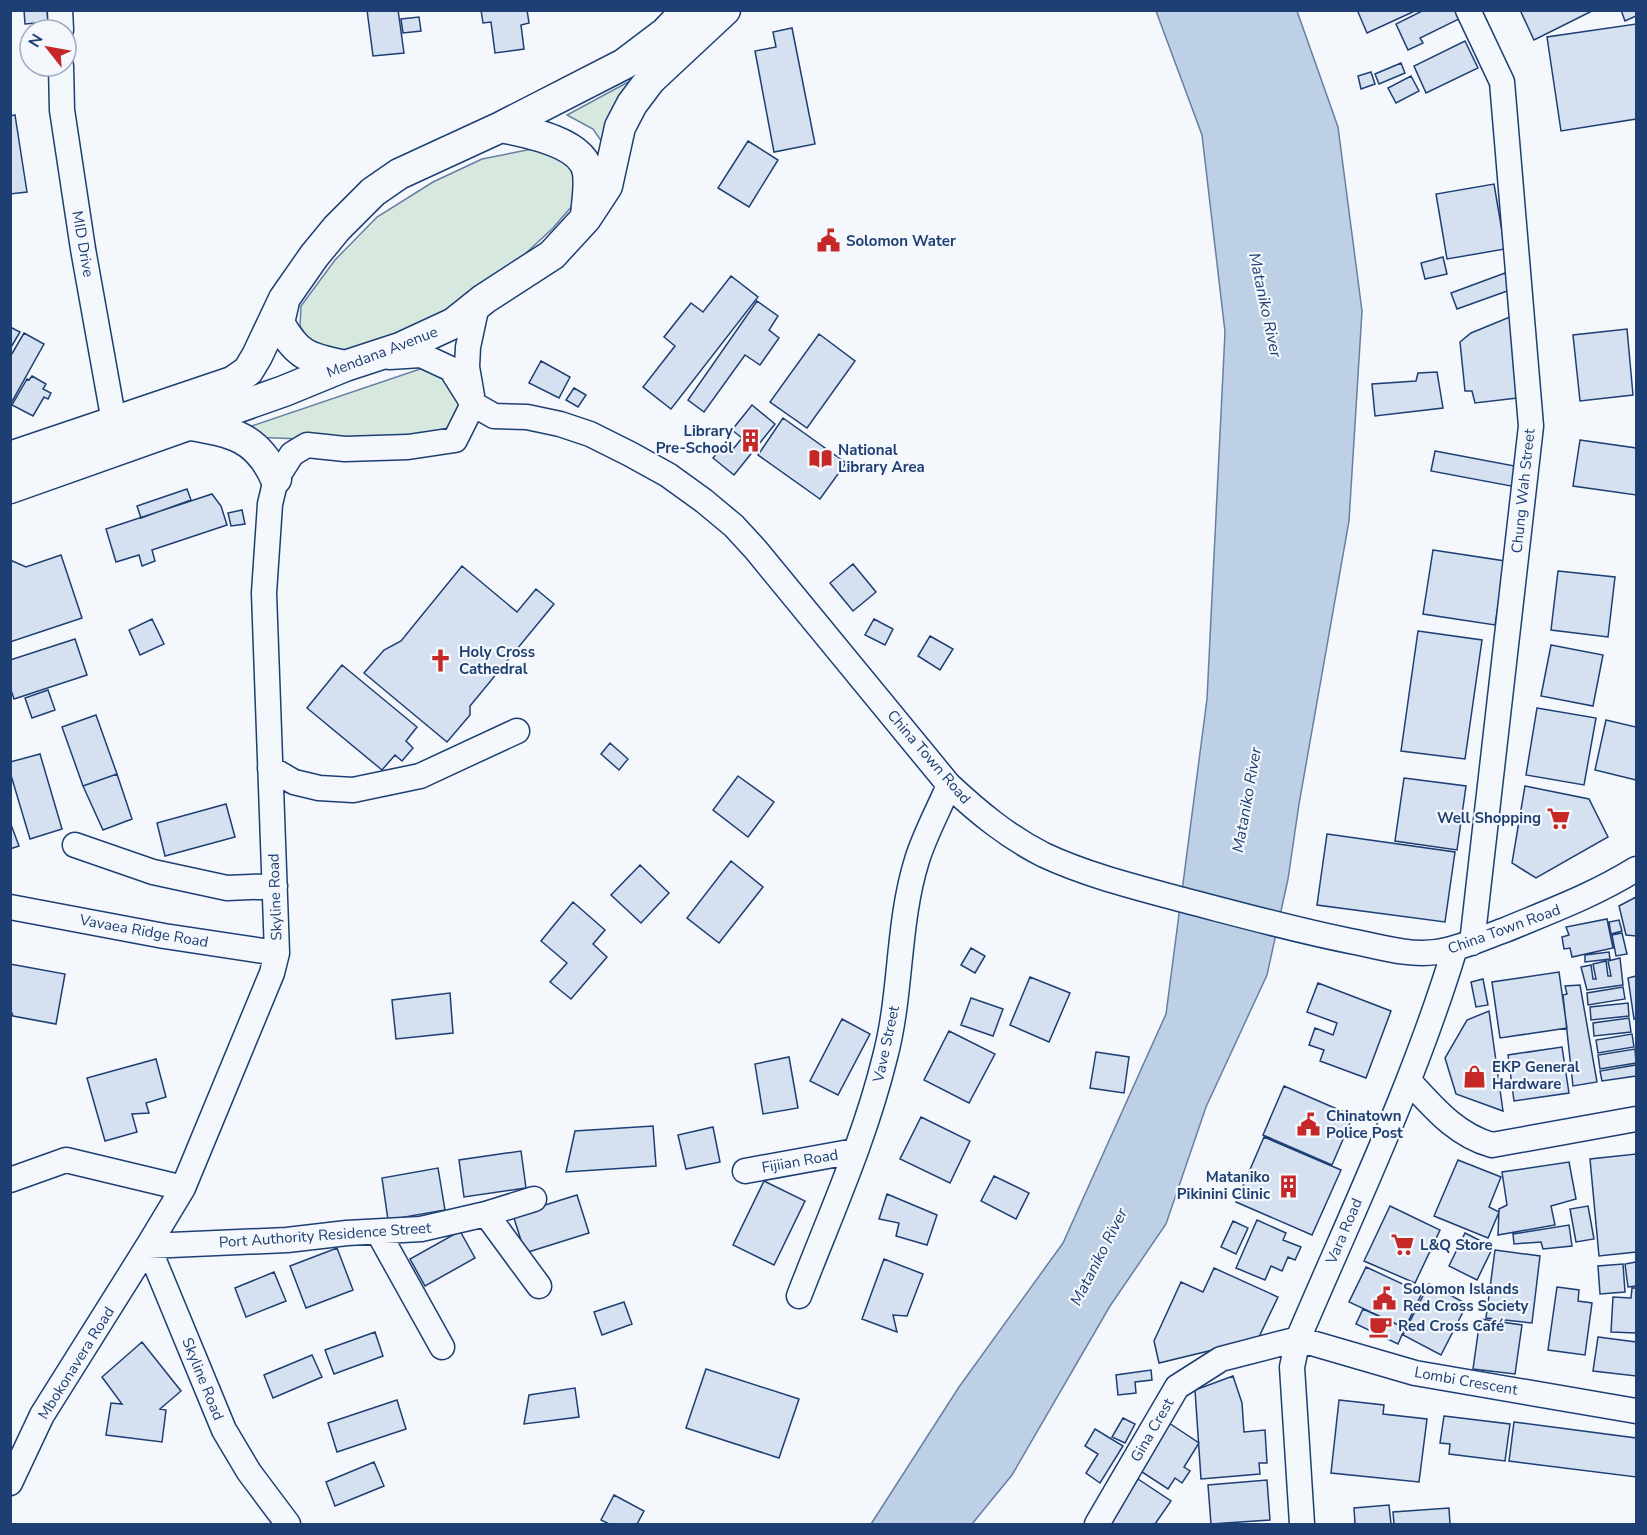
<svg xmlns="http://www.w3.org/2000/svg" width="1647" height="1535" font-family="'Nunito Sans',sans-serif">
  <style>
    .green { fill: #d7e8df; stroke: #687fa3; stroke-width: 1.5 }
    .water { fill: #bed0e5; stroke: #687fa3; stroke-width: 1.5 }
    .building { fill: #d5e0f0; stroke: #1d3f73; stroke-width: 1.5 }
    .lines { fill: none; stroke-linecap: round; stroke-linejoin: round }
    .minor-casing { stroke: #1d3f73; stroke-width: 27 }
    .major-casing { stroke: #1d3f73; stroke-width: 33 }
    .minor { stroke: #f4f7fb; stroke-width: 24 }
    .major { stroke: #f4f7fb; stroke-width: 30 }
    .labels { text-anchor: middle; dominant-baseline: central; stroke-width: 4.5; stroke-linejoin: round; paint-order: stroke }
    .poi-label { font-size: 15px; font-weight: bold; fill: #1d3f73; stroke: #f4f7fb; text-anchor: start }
    .street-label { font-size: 15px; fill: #1d3f73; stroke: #f4f7fb }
    .water-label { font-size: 16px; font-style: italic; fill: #1d3f73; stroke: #f4f7fb }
  </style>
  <rect width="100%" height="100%" fill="#f4f7fb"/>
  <path class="green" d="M643 74 609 152 593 129 567 115Z
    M532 149 570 160 579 188 572 206 553 228 510 268 451 309 401 334 342 354 323 351 307 337 300 326 301 306 335 260 377 217 433 182 482 159Z
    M436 367 457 389 461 412 455 423 443 434 331 440 249 437 234 432 423 368Z"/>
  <path class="water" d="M1156 11H1297L1338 127 1362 311 1349 521 1299 804 1288 879 1267 975 1206 1107 1166 1224 1110 1306 1012 1475 972 1524H871L959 1387 1063 1243 1166 1014 1207 699 1225 332 1202 135Z"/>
  <path class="building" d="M24 10H47L48 22 25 24Z
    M367 10H398L404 53 373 56Z
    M481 10H527L529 23 521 25 524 49 495 53 491 22 483 23Z
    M1360 10H1417L1367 33 1358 12Z
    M1424 10H1455L1459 19 1420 38 1423 43 1408 50 1396 24Z
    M1520 10H1594L1534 40Z
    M1621 10H1636V16L1625 21Z
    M419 17 421 31 403 33 401 19Z
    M1636 24V119L1561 131 1547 37Z
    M792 28 815 144 774 152 755 51 776 47 773 32Z
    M1465 41 1478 68 1426 93 1414 66Z
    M1401 63 1405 73 1379 84 1375 74Z
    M1371 72 1375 84 1361 89 1358 76Z
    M1411 76 1419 91 1396 103 1388 88Z
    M15 115 27 192 10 194V116Z
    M748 141 778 160 749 207 718 188Z
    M1494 184 1505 249 1447 259 1436 194Z
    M1443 257 1447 274 1425 279 1421 263Z
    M1505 273 1510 290 1457 309 1451 293Z
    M731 276 758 297 671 409 643 387 675 346 664 337 691 303 703 312Z
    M757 301 778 316 769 330 779 338 760 365 745 355 704 412 688 400Z
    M1517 314 1526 397 1475 403 1472 391H1465L1460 342 1471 333Z
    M10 327 20 332 10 349Z
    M1627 329 1633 395 1580 401 1573 335Z
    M24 333 44 344 10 405V357Z
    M819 334 855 361 807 428 770 402Z
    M541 361 570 377 559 398 529 383Z
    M1437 372 1443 408 1375 416 1372 384 1416 381 1418 373Z
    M32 376 46 384 43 389 51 393 48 399 44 397 33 416 12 405 27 379 29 380Z
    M574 388 586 395 578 407 566 400Z
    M752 405 775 424 734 475 713 458 726 442 734 448 742 438 732 430Z
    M783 418 846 463 820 499 758 455Z
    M1580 440 1636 448V495L1573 486Z
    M1435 451 1520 467 1516 487 1431 471Z
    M187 489 191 500 141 518 137 506Z
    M212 494 221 506 227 525 152 550 155 561 142 566 139 555 116 562 106 529Z
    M242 510 245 524 231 526 228 513Z
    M1433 550 1505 561 1495 625 1423 614Z
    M61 555 82 618 10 642V560L26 567Z
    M853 564 876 592 853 611 830 583Z
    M462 566 517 612 536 589 554 604 470 706V715L447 742 364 673 384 650 401 641Z
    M1558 571 1615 577 1608 637 1551 630Z
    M152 619 164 644 140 655 129 630Z
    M874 619 893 629 885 645 865 635Z
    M1418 631 1482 640 1465 759 1401 751Z
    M930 636 953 649 940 670 918 656Z
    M75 639 87 675 14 699 10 687V660Z
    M1551 645 1603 655 1593 706 1541 696Z
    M342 665 417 727 406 741 413 748 402 761 395 755 382 770 307 708Z
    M48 690 55 710 32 718 25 698Z
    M1537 708 1596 718 1584 785 1526 775Z
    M96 715 117 774 83 786 62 727Z
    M1606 720 1636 727V780L1595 770Z
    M610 743 628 759 619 770 601 754Z
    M40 754 62 829 30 839 10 772V762Z
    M117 774 132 819 103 830 83 786Z
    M738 776 774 802 748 837 713 810Z
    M1404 778 1466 786 1457 850 1395 841Z
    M1525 786 1589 799 1608 837 1536 878 1512 863Z
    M226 804 235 837 165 856 157 823Z
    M10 822 19 846 10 849Z
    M1327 834 1455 852 1445 922 1317 905Z
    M731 861 763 887 719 943 687 918Z
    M640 865 669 893 641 923 611 895Z
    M1636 897V936L1626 935 1619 906Z
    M573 902 605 930 593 944 607 957 571 999 550 982 567 963 541 941Z
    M1607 919 1613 948 1572 957 1570 948 1564 949 1562 937 1569 935 1566 927Z
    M1619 920 1622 931 1611 934 1609 922Z
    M1622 933 1627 954 1616 956 1612 935Z
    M971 948 985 956 975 973 961 965Z
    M1609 952 1610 959 1585 962V955Z
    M1620 958 1623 985 1587 990 1581 967 1591 965 1593 979H1596L1593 964 1606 961 1608 976H1611L1608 961Z
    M10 964 65 974 56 1024 13 1016 10 1008Z
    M1559 972 1567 1028 1500 1038 1492 982Z
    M1636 976V1018L1634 1019 1628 978Z
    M1030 977 1070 993 1049 1042 1010 1025Z
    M1483 979 1488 1005 1476 1007 1471 982Z
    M1318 983 1391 1011 1366 1078 1320 1061 1324 1050 1309 1045 1315 1028 1333 1035 1337 1023 1307 1012Z
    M1580 985 1597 1082 1573 1086 1563 995 1567 994 1565 986Z
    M1623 987 1625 999 1588 1005 1587 993Z
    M450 993 453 1033 396 1039 392 1000Z
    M971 998 1003 1009 993 1036 961 1025Z
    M1628 1003 1629 1016 1591 1020 1590 1007Z
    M1489 1011 1503 1111 1456 1094 1445 1058 1467 1020Z
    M1629 1018 1631 1032 1594 1036 1593 1023Z
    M842 1019 870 1034 838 1095 810 1081Z
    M949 1031 995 1054 969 1103 924 1080Z
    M1632 1034 1634 1047 1598 1053 1596 1040Z
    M1562 1047 1569 1093 1514 1101 1508 1055Z
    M1635 1049 1636 1063 1600 1069 1598 1055Z
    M1096 1052 1129 1057 1124 1093 1090 1088Z
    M789 1057 798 1108 763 1114 755 1064Z
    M156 1059 166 1097 146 1103 149 1113 132 1114 137 1132 105 1141 87 1078Z
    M1636 1065V1076L1602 1081 1600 1071Z
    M1284 1086 1353 1116 1332 1165 1263 1135Z
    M921 1117 970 1141 950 1183 900 1159Z
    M653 1126 656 1166 566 1172 575 1131Z
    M713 1127 720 1162 686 1169 678 1135Z
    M1264 1137 1341 1170 1312 1235 1236 1202Z
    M521 1151 526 1188 464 1197 459 1160Z
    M1636 1154V1252L1599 1256 1590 1159Z
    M1458 1160 1501 1177 1489 1207 1499 1212 1488 1238 1434 1216Z
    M1569 1162 1576 1199 1551 1206 1555 1225 1498 1235 1499 1209 1507 1205 1502 1172Z
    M438 1168 445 1210 388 1220 382 1178Z
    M994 1176 1029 1193 1016 1219 981 1201Z
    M764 1181 805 1201 774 1265 733 1245Z
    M887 1194 937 1215 927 1245 896 1236 899 1223 879 1219Z
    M577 1195 589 1233 525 1253 513 1215Z
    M1390 1206 1440 1230 1415 1283 1364 1261Z
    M1588 1206 1594 1239 1576 1242 1570 1209Z
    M1257 1220 1286 1233 1283 1240 1301 1247 1295 1260 1288 1257 1282 1271 1271 1266 1265 1280 1236 1268Z
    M1233 1221 1248 1228 1236 1254 1221 1247Z
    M1569 1225 1572 1246 1543 1249 1541 1242 1514 1244 1513 1234Z
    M460 1231 475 1258 425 1286 410 1259Z
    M1465 1233 1493 1247 1477 1280 1449 1266Z
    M337 1248 353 1290 306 1308 290 1266Z
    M1495 1250 1540 1256 1532 1323 1486 1318Z
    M884 1259 923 1274 907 1316 893 1315 897 1332 862 1319Z
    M1636 1262V1286L1628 1287 1625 1264Z
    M1623 1264 1625 1292 1600 1294 1598 1266Z
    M1366 1267 1422 1293 1405 1328 1349 1302Z
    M1214 1268 1278 1297 1258 1339 1159 1363 1154 1341 1181 1282 1203 1292Z
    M274 1272 286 1301 246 1317 235 1288Z
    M1429 1284 1467 1304 1441 1355 1403 1335Z
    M1557 1287 1579 1290 1578 1301 1592 1303 1585 1355 1548 1350Z
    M1632 1288H1636V1333L1611 1332 1613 1297 1631 1298Z
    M624 1302 632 1324 602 1335 594 1312Z
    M1363 1309 1405 1328 1398 1344 1356 1324Z
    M1480 1319 1522 1325 1515 1374 1473 1369Z
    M375 1332 383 1356 334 1374 325 1350Z
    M1598 1337 1636 1342V1376L1593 1371Z
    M142 1342 181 1391 160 1409 166 1410 162 1442 106 1435 111 1403 122 1404 102 1377Z
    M312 1355 322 1377 273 1398 264 1375Z
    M706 1369 799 1399 779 1458 686 1428Z
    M1151 1370 1152 1380 1135 1382 1136 1393 1118 1395 1116 1375Z
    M1233 1376 1242 1403 1244 1432 1265 1430 1267 1463H1259L1260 1474 1201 1479 1195 1390Z
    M575 1388 579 1417 524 1424 529 1395Z
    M397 1400 406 1429 337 1452 328 1423Z
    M1339 1400 1384 1405 1383 1414 1427 1419 1419 1482 1331 1473Z
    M1444 1416 1510 1424 1505 1461 1449 1454 1450 1444 1440 1443Z
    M1123 1418 1135 1424 1125 1443 1112 1437Z
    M1514 1422 1636 1438V1477L1509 1461Z
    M1169 1423 1199 1443 1184 1467 1190 1471 1182 1483 1175 1478 1168 1489 1139 1470Z
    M1095 1429 1123 1446 1100 1483 1086 1473 1098 1454 1085 1446Z
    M374 1462 384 1486 335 1506 326 1482Z
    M1138 1479 1171 1501 1155 1524H1108Z
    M1267 1480 1270 1520 1211 1524 1208 1485Z
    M614 1495 644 1511 637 1524H609L601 1520Z
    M1389 1505 1391 1524H1355L1354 1508Z
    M1449 1508 1450 1524H1394L1393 1512Z"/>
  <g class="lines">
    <defs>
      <path id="minor" d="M60 10 61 30
        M1468 10 1502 82 1531 426 1472 943
        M61 66 62 110 83 249 114 422
        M389 357 421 355 451 369 473 404 494 416 527 417 560 424 590 434 630 454 668 475 704 501 734 526 756 550 949 785C978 812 1008 837 1044 855 1089 876 1139 888 1187 901 1241 915 1295 930 1350 941 1378 946 1407 956 1436 952 1460 949 1482 938 1505 930 1553 910 1592 896 1636 869
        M472 396 467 367 468 347 477 305
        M270 768 294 782 319 788 353 790 420 776 517 731
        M75 845 153 872 227 888 275 886
        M10 907 164 936 277 953
        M1409 1081C1433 1107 1456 1135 1492 1145L1636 1119
        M745 1171 855 1151
        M10 1180 66 1160 183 1188
        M486 1214 539 1286
        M378 1232 442 1347
        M799 1296C829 1218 865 1139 885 1057 902 993 897 924 917 860 925 834 939 809 949 785
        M10 1483 42 1415 148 1246 287 1240 347 1233 421 1229 486 1214 534 1199
        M288 1524 249 1472 224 1430 148 1246 183 1188 272 973 277 953 264 593 270 504 276 479 292 454 307 445 345 449 408 447 455 440 473 404
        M1097 1524 1177 1387 1221 1359 1298 1339 1415 1373 1636 1411
        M1302 1524 1292 1367 1298 1339C1353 1210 1414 1083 1455 948"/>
      <path id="major" d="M501 127C527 132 584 142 588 173 590 187 587 202 586 216
        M284 301 279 323C298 357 309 358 345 366
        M191 425C232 432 258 437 276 479
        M10 457 232 382 248 371 257 356 284 299 314 256 337 228 373 192 399 174 501 127 624 64 665 33 687 10
        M10 488 284 391 345 366 400 348 454 323 484 299 552 255 586 218 607 186 620 127 632 104 650 80 725 10"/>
    </defs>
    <use href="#minor" class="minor-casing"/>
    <use href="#major" class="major-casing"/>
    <use href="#minor" class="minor"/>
    <use href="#major" class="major"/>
  </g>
  <defs>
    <symbol id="civic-bare" viewBox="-9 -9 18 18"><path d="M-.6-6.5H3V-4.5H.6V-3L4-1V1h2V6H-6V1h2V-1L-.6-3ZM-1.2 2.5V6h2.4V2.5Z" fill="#c62828" stroke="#f4f7fb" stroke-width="2.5" paint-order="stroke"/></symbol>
    <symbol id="building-bare" viewBox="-9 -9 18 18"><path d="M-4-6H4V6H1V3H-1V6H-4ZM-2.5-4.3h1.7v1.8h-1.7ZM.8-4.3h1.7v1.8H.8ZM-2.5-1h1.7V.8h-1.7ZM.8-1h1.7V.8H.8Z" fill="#c62828" stroke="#f4f7fb" stroke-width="2.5" paint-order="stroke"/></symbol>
    <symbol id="library-bare" viewBox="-9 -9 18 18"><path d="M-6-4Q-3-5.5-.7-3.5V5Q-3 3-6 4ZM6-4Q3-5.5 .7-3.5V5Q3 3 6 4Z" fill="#c62828" stroke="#f4f7fb" stroke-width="2.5" paint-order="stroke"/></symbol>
    <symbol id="church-bare" viewBox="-9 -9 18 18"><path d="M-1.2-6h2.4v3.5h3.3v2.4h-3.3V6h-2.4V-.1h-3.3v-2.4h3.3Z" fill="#c62828" stroke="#f4f7fb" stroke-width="2.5" paint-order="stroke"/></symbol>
    <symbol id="supermarket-bare" viewBox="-9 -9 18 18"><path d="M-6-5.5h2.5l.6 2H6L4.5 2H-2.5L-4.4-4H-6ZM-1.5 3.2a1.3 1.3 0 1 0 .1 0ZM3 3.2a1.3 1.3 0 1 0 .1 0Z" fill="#c62828" stroke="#f4f7fb" stroke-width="2.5" paint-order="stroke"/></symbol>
    <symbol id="shop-bare" viewBox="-9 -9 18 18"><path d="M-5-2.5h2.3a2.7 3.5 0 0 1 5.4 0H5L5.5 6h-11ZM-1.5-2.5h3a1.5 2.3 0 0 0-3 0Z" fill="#c62828" stroke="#f4f7fb" stroke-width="2.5" paint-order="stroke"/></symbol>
    <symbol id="cafe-bare" viewBox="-9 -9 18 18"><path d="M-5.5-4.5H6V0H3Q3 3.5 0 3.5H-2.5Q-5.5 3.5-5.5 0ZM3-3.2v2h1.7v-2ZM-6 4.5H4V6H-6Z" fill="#c62828" stroke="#f4f7fb" stroke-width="2.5" paint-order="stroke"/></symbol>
  </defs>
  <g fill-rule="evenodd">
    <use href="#civic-bare" x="812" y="224" width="33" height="33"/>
    <use href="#building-bare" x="734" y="424" width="33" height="33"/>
    <use href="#library-bare" x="804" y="442" width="33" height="33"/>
    <use href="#church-bare" x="424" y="644" width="33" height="33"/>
    <use href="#supermarket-bare" x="1542" y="802" width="33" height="33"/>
    <use href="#shop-bare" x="1458" y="1060" width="33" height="33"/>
    <use href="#civic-bare" x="1292" y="1108" width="33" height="33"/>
    <use href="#building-bare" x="1272" y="1170" width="33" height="33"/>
    <use href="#supermarket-bare" x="1386" y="1228" width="33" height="33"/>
    <use href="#civic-bare" x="1368" y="1282" width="33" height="33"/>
    <use href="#cafe-bare" x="1364" y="1310" width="33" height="33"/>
  </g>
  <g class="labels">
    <g class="poi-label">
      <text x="846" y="241">Solomon Water</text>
      <text x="733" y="431" text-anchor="end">Library<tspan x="733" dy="17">Pre-School</tspan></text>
      <text x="838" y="450">National<tspan x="838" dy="17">Library Area</tspan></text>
      <text x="459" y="652">Holy Cross<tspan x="459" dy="17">Cathedral</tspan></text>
      <text x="1541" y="818" text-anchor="end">Well Shopping</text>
      <text x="1492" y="1067">EKP General<tspan x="1492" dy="17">Hardware</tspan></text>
      <text x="1326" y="1116">Chinatown<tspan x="1326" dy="17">Police Post</tspan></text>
      <text x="1270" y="1177" text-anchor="end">Mataniko<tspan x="1270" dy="17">Pikinini Clinic</tspan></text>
      <text x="1420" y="1245">L&amp;Q Store</text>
      <text x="1403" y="1289">Solomon Islands<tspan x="1403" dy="17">Red Cross Society</tspan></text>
      <text x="1398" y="1326">Red Cross Café</text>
    </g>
    <g class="street-label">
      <text transform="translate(83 244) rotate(80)">MID Drive</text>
      <text transform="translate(382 352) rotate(-21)">Mendana Avenue</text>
      <text transform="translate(1523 491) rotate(-84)">Chung Wah Street</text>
      <text transform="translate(929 757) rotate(49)">China Town Road</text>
      <text transform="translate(275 897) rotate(-92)">Skyline Road</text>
      <text transform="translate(1504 929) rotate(-20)">China Town Road</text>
      <text transform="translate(144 931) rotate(10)">Vavaea Ridge Road</text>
      <text transform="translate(886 1044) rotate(-78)">Vave Street</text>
      <text transform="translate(800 1161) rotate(-10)">Fijiian Road</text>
      <text transform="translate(1344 1231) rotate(-67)">Vara Road</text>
      <text transform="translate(325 1235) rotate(-4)">Port Authority Residence Street</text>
      <text transform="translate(76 1363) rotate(-58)">Mbokonavera Road</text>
      <text transform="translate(203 1379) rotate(68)">Skyline Road</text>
      <text transform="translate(1466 1381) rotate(10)">Lombi Crescent</text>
      <text transform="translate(1152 1430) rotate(-60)">Gina Crest</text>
    </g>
    <g class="water-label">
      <text transform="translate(1265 305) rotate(78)">Mataniko River</text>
      <text transform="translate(1247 800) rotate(-80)">Mataniko River</text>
      <text transform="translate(1099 1257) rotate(-63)">Mataniko River</text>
    </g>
  </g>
  <rect width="1647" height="1535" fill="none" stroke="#1d3f73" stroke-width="24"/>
  <g transform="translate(48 48) rotate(301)"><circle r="28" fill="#f4f7fb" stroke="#9eadc5" stroke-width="1.5"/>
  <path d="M0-4.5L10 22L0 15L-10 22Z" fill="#c62828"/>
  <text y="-9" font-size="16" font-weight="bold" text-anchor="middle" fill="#1d3f73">N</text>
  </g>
</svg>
